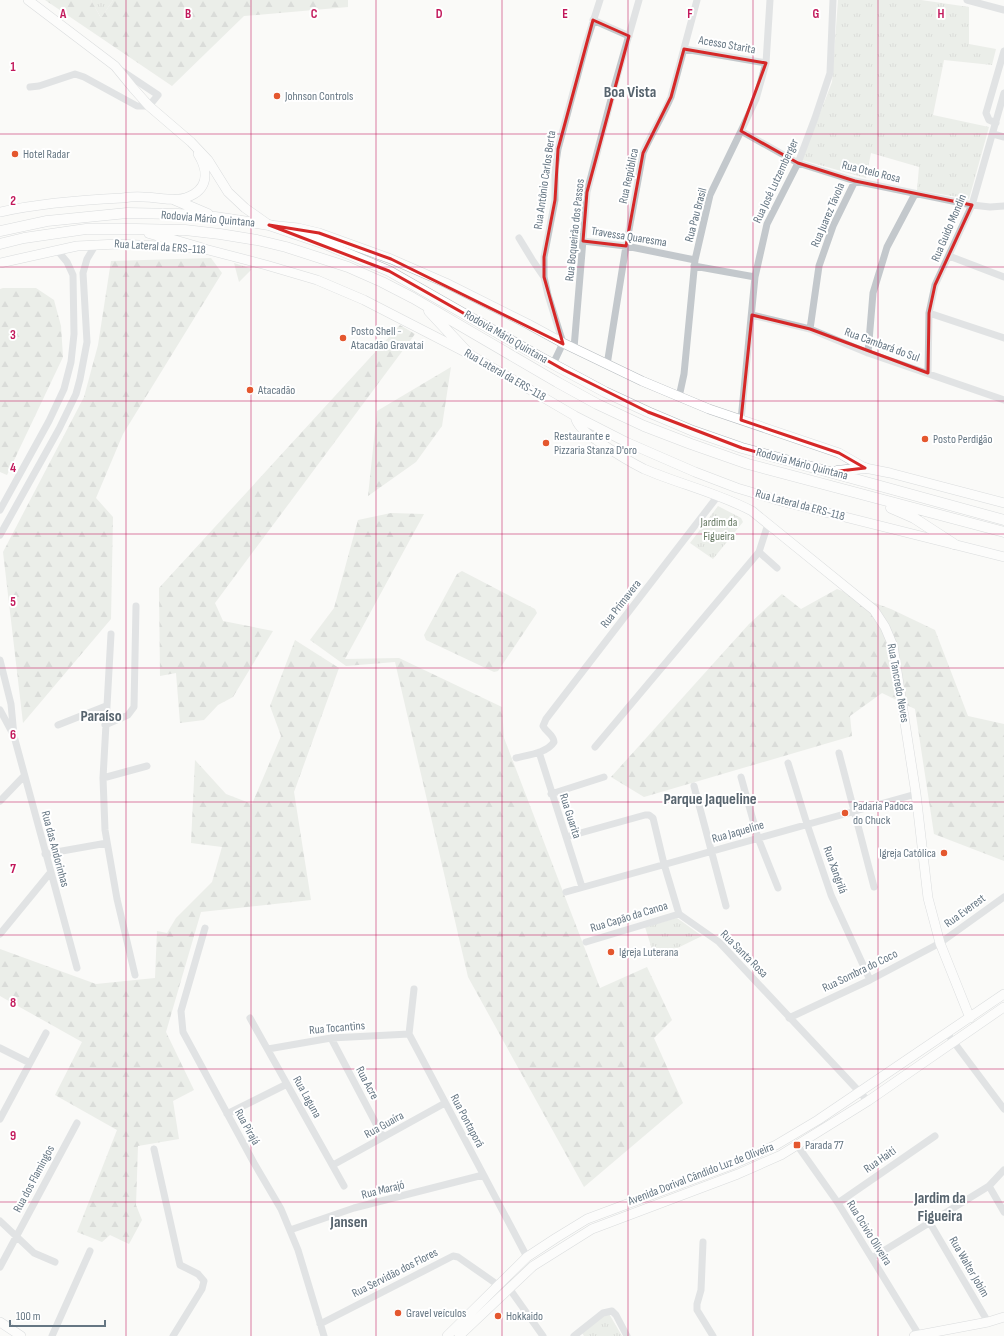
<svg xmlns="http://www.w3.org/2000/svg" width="1004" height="1336" font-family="'Sofia Sans Condensed',sans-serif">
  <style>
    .grass { fill: url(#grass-tufts) }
    .forest { fill: url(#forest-firs) }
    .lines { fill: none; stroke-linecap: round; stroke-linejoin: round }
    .major-casing { stroke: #b5babe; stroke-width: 10 }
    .highway-casing { stroke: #b4b9bd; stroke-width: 11 }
    .minor { stroke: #c3c8cc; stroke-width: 7 }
    .major { stroke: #fff; stroke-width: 9 }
    .highway { stroke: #fff; stroke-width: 10 }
    .marked { fill: none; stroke: #d62828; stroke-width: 3; stroke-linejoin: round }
    .grid { fill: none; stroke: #c2185b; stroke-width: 1; stroke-opacity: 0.55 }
    .poi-dot { fill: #e4572e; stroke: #fff; stroke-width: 1.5 }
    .labels { text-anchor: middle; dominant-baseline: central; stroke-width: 4; stroke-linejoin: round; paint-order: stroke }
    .street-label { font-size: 12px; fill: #657683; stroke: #fff }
    .poi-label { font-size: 12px; fill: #657683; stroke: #fff; text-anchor: start }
    .park-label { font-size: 12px; fill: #687a64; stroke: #fff }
    .district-label { font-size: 16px; font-weight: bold; fill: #57646e; stroke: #fff }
    .grid-label { font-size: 13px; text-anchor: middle; font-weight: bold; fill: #c2185b; stroke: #fff; stroke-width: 4; stroke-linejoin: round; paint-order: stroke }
  </style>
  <defs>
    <pattern id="grass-tufts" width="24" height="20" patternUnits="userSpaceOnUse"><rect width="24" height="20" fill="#dadfd7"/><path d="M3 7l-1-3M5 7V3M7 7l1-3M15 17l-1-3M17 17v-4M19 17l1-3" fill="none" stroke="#b4b9b4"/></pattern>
    <pattern id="forest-firs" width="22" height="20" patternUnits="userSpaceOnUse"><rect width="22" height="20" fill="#dadfd7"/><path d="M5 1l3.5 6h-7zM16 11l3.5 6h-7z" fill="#b4b9b4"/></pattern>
  </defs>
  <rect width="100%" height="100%" fill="#fafaf8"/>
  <path class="grass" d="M91 0H113L101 18Z
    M838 0H921L969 7V44L996 49 992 65 944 60 933 115 989 127 969 199 917 190 919 167 871 153 866 178 802 160 832 82Z
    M234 263 252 269 239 282Z
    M718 506 741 518 743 522 713 559 690 543Z
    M677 918 702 936 655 959 645 927Z
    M608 1312 622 1336H584L582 1333Z"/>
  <path class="forest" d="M45 0H91L101 18 113 0H348V7L244 16 172 86Z
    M211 258 222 273 123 434 96 498 113 517 111 619 23 723 3 552 84 397 98 345 111 261Z
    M3 288H36L54 300 61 326 63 357 7 475 0 472V289Z
    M400 325 415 334 215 603 223 621 273 631 233 697 218 705 204 720 180 723 176 673 160 676 159 588Z
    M451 367 442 426 416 462 368 496 377 411Z
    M391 513 424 514 345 659 399 658 502 707 504 738 600 988 647 967 672 1020 654 1038 683 1103 584 1187 468 977 395 662 346 666 310 640 334 608 358 520Z
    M462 571 535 609 537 613 498 671 494 672 426 640 424 635 457 574Z
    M837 589 891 609 935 630 968 716 1004 724V861L934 834 915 709 882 693 850 716 852 736 644 797 611 777 749 624 782 594 801 609Z
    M295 640 339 668 294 792 311 900 201 912 166 1032 194 1090 173 1101 179 1139 138 1146 136 1205 142 1220 129 1244 110 1235 102 1242 77 1232 117 1130 55 1095 82 1042 0 996V949L96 984 155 978 157 931 167 933 176 918 212 882 222 847 191 843 195 760 226 794 252 804 281 736 270 706Z"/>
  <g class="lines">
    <defs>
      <path id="major" d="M28 0 115 66 133 88 149 106 191 142 208 160 228 192 245 208 269 225 298 228 319 233 391 259 446 283 528 324 563 343 642 381 709 409 839 453 865 468 890 473 1004 503
        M0 212C40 203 81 200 122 198 129 197 136 196 143 197 161 197 178 204 194 194 210 184 206 167 198 154
        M0 263 77 246 118 244 201 248 266 265 317 280 364 300 469 354 575 416 626 442 695 472 737 488 781 501 1004 557
        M575 416C577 428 590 435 599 442 614 452 628 461 644 469 679 484 718 493 752 511L874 610 885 627 893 646 916 794 928 898 940 943 970 1018
        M0 1322 21 1336
        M447 1336 527 1257 556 1238 587 1219 734 1164 776 1145 818 1120 1004 994
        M459 1336 533 1266 592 1229 738 1174 781 1155 868 1101 1004 1007
        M914 1336 988 1322 1004 1317"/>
      <path id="highway" d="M175 200 208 214
        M0 231 47 221 127 213 178 214 215 217 269 225 325 244 389 271 538 356 605 392 648 412 693 431 742 448 1004 520
        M149 233 201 248
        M0 244 24 238 86 229H136L185 230 220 234 257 240 286 247 348 267 382 282 413 298 557 382 597 404 644 426 691 444 748 464 1004 532
        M429 311 469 354
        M837 471 865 468
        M891 508 914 518 954 544"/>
    </defs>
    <use href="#major" class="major-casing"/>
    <use href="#highway" class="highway-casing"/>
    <path class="minor" d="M967 0 1004 10
      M593 20 629 36
      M684 49 766 63
      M30 87 39 86 75 74 84 77 137 106H149L158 95 122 71
      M996 123 989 120 986 113 1004 51
      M741 131 798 163 855 181 972 205 990 207 1004 206
      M993 134 1004 137
      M519 238 533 261 544 277
      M583 241 626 246 695 260
      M949 256 1004 277
      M694 266 755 277
      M929 313 1004 338
      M752 315 810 329 868 353 1004 400
      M810 329 819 266 833 226 855 181
      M574 348 587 192 615 84 639 0
      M868 353 873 293 887 247 915 194
      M553 364 563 343 548 295 544 277V257L555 200V169L558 149 586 44 600 0
      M607 365 626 246 643 153C651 134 663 116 671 97L697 0
      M928 373 929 313 935 285 972 205 1004 93
      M679 397 684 374 695 260 710 195 741 131 756 99 766 63 770 0
      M741 420 755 277 767 224 798 163 815 118 830 73 833 0
      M0 510 49 421 64 389 71 362 74 334 73 275 67 262 57 250
      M768 524 759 552 777 568
      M0 535 59 429 76 394 80 379 87 342 83 273 87 259 96 244
      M111 634 103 778 105 830 117 899 135 975
      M0 660 11 704 14 736 77 968
      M0 710 13 734
      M58 725 106 706
      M105 725 128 715 134 707 136 606
      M595 747 759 552
      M539 752 582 887
      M839 753 874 887
      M516 758C528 755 547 753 554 742 554 735 546 732 543 726L546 719 717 497
      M788 763 807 824 831 895 870 980
      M741 777 758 838 778 888
      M103 778 147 766
      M694 786 726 906
      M551 794 604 777
      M0 801 24 776
      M566 837 645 815H649L653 818 664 864 679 914 719 942 868 1101
      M45 854 107 843
      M566 892 916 794
      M205 928 181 1011 183 1032 254 1163 281 1209 298 1250 324 1336
      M0 934 50 873
      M586 942 679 914
      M414 989 409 1034 527 1257
      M250 1018 344 1186
      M789 1018 870 980 940 943 1004 897
      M947 1033 1004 1109
      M331 1038 383 1137
      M0 1048 30 1063
      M268 1049 331 1038 409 1034
      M227 1114 287 1084
      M0 1119 46 1033
      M797 1145 838 1203 919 1335
      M154 1149 180 1265 198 1274 204 1281 202 1289 173 1336
      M333 1165 445 1103
      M989 1186 1004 1212
      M838 1203 935 1136
      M0 1221 34 1253 55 1262
      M930 1223 988 1322
      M290 1230 354 1208 483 1175
      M703 1242 701 1290 697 1304V1310L713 1336
      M872 1258 989 1186 1004 1170
      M0 1267 77 1123
      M509 1288 543 1336
      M320 1324 453 1256 458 1257 498 1285
      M52 1336 90 1251
      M574 1336 603 1313 612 1311 616 1315 627 1336"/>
    <use href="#major" class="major"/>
    <use href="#highway" class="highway"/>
  </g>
  <path d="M0 0H1004V1336H0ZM593 20 629 36 587 192 583 241 626 246 643 153 671 97 684 49 766 63 741 131 798 163 855 181 972 205 935 285 929 313 928 373 810 329 752 315 741 420 839 453 865 468 831 472 742 448 648 412 564 370 389 271 269 225 319 233 391 259 563 344 544 277V257L555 200 558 149Z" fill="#fafaf8" fill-opacity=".55" fill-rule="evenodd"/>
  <path class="marked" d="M593 20 629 36 587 192 583 241 626 246 643 153 671 97 684 49 766 63 741 131 798 163 855 181 972 205 935 285 929 313 928 373 810 329 752 315 741 420 839 453 865 468 831 472 742 448 648 412 564 370 389 271 269 225 319 233 391 259 563 344 544 277V257L555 200 558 149Z"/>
  <path class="grid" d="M126 0V1336M251 0V1336M376 0V1336M502 0V1336M628 0V1336M753 0V1336M878 0V1336M0 134H1004M0 267H1004M0 401H1004M0 534H1004M0 668H1004M0 802H1004M0 935H1004M0 1069H1004M0 1202H1004"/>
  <g class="poi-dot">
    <circle cx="277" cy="96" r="4"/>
    <circle cx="15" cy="154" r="4"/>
    <circle cx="343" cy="338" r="4"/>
    <circle cx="250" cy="390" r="4"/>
    <circle cx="925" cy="439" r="4"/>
    <circle cx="546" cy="443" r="4"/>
    <circle cx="845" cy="813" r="4"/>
    <circle cx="944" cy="853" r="4"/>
    <circle cx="611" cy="952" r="4"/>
    <rect x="793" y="1141" width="8" height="8" rx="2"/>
    <circle cx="398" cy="1313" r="4"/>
    <circle cx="498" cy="1316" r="4"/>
  </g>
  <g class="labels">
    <g class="street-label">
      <text transform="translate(727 45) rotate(10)">Acesso Starita</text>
      <text transform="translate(871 172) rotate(14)">Rua Otelo Rosa</text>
      <text transform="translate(629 176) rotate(-78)">Rua República</text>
      <text transform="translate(545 180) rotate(-82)">Rua Antônio Carlos Berta</text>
      <text transform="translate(776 181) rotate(-65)">Rua José Lutzemberger</text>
      <text transform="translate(696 215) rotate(-75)">Rua Pau Brasil</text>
      <text transform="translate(828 215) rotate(-67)">Rua Juarez Távola</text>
      <text transform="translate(208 219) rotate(5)">Rodovia Mário Quintana</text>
      <text transform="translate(949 228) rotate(-67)">Rua Guido Mondin</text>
      <text transform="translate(575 230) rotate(-84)">Rua Boqueirão dos Passos</text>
      <text transform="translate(629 237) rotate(9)">Travessa Quaresma</text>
      <text transform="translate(160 247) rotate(4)">Rua Lateral da ERS-118</text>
      <text transform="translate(506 337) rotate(30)">Rodovia Mário Quintana</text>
      <text transform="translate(882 345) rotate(20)">Rua Cambará do Sul</text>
      <text transform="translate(505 375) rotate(30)">Rua Lateral da ERS-118</text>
      <text transform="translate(802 464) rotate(15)">Rodovia Mário Quintana</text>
      <text transform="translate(800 505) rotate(15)">Rua Lateral da ERS-118</text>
      <text transform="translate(621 604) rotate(-52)">Rua Primavera</text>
      <text transform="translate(898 683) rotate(80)">Rua Tancredo Neves</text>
      <text transform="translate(570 816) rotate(72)">Rua Guarita</text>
      <text transform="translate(738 832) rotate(-16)">Rua Jaqueline</text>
      <text transform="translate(55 849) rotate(75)">Rua das Andorinhas</text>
      <text transform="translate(835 870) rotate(70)">Rua Xangrilá</text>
      <text transform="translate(965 911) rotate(-36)">Rua Everest</text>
      <text transform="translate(629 917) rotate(-17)">Rua Capão da Canoa</text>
      <text transform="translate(744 954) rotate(45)">Rua Santa Rosa</text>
      <text transform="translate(860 971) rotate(-26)">Rua Sombra do Coco</text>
      <text transform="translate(337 1028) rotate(-5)">Rua Tocantins</text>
      <text transform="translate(367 1083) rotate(62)">Rua Acre</text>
      <text transform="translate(307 1097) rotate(61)">Rua Laguna</text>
      <text transform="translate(467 1121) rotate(62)">Rua Pontaporã</text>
      <text transform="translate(384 1125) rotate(-29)">Rua Guaíra</text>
      <text transform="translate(247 1127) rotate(61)">Rua Pirajá</text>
      <text transform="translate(880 1160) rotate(-35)">Rua Haiti</text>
      <text transform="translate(701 1174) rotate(-21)">Avenida Dorival Cândido Luz de Oliveira</text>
      <text transform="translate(34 1179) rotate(-62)">Rua dos Flamingos</text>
      <text transform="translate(383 1190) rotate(-14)">Rua Marajó</text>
      <text transform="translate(869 1233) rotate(58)">Rua Ocivio Oliveira</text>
      <text transform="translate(969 1267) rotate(60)">Rua Walter Jobim</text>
      <text transform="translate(395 1273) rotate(-27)">Rua Servidão dos Flores</text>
    </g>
    <g class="poi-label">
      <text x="285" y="96">Johnson Controls</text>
      <text x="23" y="154">Hotel Radar</text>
      <text x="351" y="331">Posto Shell -<tspan x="351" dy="14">Atacadão Gravataí</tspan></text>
      <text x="258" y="390">Atacadão</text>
      <text x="554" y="436">Restaurante e<tspan x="554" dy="14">Pizzaria Stanza D'oro</tspan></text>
      <text x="933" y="439">Posto Perdigão</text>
      <text x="853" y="806">Padaria Padoca<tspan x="853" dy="14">do Chuck</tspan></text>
      <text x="936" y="853" text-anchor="end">Igreja Católica</text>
      <text x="619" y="952">Igreja Luterana</text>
      <text x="805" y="1145">Parada 77</text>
      <text x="406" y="1313">Gravel veículos</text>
      <text x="506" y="1316">Hokkaido</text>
    </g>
    <g class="park-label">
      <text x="719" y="522">Jardim da<tspan x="719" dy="14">Figueira</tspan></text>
    </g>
    <g class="district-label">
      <text x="630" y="92">Boa Vista</text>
      <text x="101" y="716">Paraíso</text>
      <text x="710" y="799">Parque Jaqueline</text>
      <text x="940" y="1198">Jardim da<tspan x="940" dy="18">Figueira</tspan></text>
      <text x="349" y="1222">Jansen</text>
    </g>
  </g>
  <g class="grid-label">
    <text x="63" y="18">A</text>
    <text x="188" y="18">B</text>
    <text x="314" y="18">C</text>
    <text x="439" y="18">D</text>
    <text x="565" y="18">E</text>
    <text x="690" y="18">F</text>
    <text x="816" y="18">G</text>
    <text x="941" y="18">H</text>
    <text x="13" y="71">1</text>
    <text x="13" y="205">2</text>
    <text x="13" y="339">3</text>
    <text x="13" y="472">4</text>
    <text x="13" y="606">5</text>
    <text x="13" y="739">6</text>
    <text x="13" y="873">7</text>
    <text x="13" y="1007">8</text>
    <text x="13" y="1140">9</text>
  </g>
  <path d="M10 1320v6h95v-6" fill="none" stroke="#657683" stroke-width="2"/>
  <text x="16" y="1320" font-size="12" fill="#657683" stroke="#ffffff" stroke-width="3" paint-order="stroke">100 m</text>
</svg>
